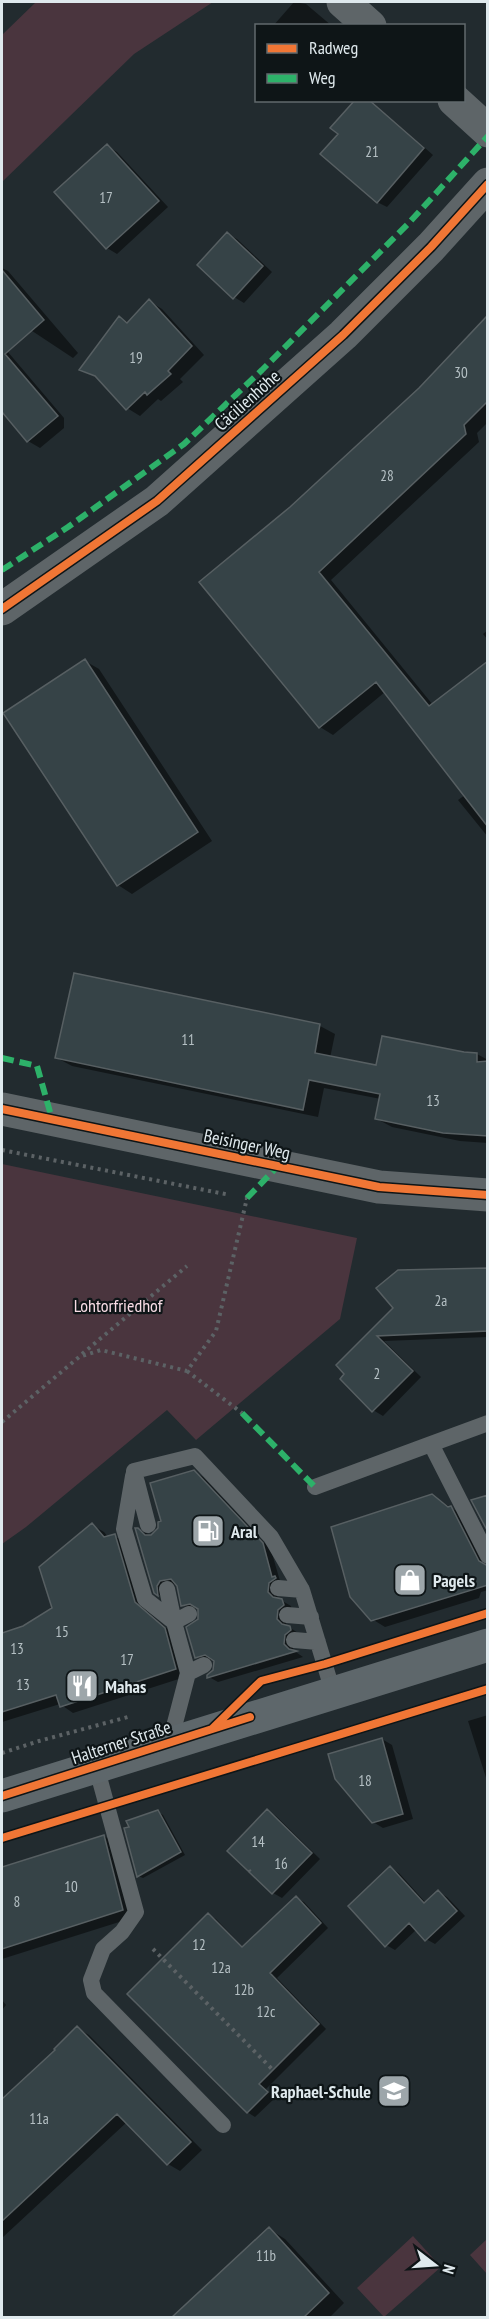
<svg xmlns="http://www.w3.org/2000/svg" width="489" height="2319" font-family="'PT Sans Narrow',sans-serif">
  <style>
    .green { fill: #4a353e }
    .shadow { fill: #0007 }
    .building { fill: #364347; stroke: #575f62; stroke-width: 1.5 }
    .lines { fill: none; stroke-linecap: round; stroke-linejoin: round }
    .path { stroke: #5c6265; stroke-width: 4; stroke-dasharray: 3 4.5; stroke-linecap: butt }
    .service { stroke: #5e6568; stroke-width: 16 }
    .minor { stroke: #5e6568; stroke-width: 33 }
    .secondary { stroke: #5e676b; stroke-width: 33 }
    .quiet { stroke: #2db169; stroke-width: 6; stroke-dasharray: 12 6; stroke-linecap: butt }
    .cycleway-casing { stroke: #0e1517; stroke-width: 11 }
    .cycleway { stroke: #f07635; stroke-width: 8 }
    .labels { text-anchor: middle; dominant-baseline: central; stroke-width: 4.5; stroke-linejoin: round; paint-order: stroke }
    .number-label { font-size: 15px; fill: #b5c0c4 }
    .street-label { font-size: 18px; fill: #dfe9ed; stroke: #0e1517 }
    .park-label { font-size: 18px; fill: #f8dce5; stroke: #0e1517 }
    .poi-label { font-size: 18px; font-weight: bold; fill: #dfe9ed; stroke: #0e1517; text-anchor: start }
  </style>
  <rect width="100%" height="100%" fill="#222b2f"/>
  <path class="green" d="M36 2H213L134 54 2 182V35Z
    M2 1164 357 1238 340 1319 196 1440 167 1410 26 1527 2 1544Z
    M413 2236 441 2267 384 2317 357 2288Z
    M487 2239V2274L470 2255Z"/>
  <path class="shadow" d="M294 2 306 4 332 26H273Z
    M357 100H370L433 155 387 207 377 202Z
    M107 146 117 152 168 207 117 254 107 248Z
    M227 234 237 239 272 272 244 303 234 297Z
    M2 268 8 271 78 353 73 358 2 311Z
    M149 301 162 309 204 355 180 379 183 382 161 401 158 399 140 416 127 408 120 317 129 323Z
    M488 316V422L477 433 479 442 331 580 433 705 488 663V837L458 800 465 795 385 692 333 735 320 727 291 509 420 389Z
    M2 345 64 418V428L40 448 28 441 2 410Z
    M488 630V640L483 634Z
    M85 661 99 669 212 841 132 894 118 885Z
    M320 1026 335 1034 330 1058 377 1067 464 1054H477L488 1060V1143L460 1141 392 1127 377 1119 381 1099 324 1088 318 1117 72 1066 57 1058Z
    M488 1270V1337L384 1341 421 1377 383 1416 373 1410 342 1379 395 1308Z
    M194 1472 203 1477 271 1550 280 1581 277 1598 291 1606 292 1610 287 1615 286 1625 298 1633 294 1640 293 1650 303 1657 218 1682 209 1677 214 1671 215 1659 205 1662 196 1657 200 1608 192 1610 183 1605 177 1584 170 1585 166 1599 155 1592 138 1529 152 1536 163 1522Z
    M431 1495 463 1515 488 1562V1590L481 1592 479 1598 385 1627 372 1619Z
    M92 1525 104 1532 109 1538 114 1536 127 1543 147 1611 177 1637 188 1676 73 1713 60 1704 2 1722V1634L23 1627 54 1609Z
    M488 1715V1784L468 1721Z
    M382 1739 392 1745 413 1819 383 1828 373 1822Z
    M267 1811 276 1816 320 1859 282 1898 273 1893 249 1869Z
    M158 1812 163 1815 185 1855 143 1878 138 1876Z
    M104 1836 116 1843 135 1917 2 1959V1869Z
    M390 1868 399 1873 426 1903 438 1892 447 1897 465 1916 435 1944 426 1939 417 1929 395 1950 386 1945Z
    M296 1898 304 1902 328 1928 277 1978 326 2029 266 2089 275 2098 255 2117 247 2112 208 1915 216 1919 244 1948Z
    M2 2000 6 2005 2 2010Z
    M77 2028 89 2035 202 2150 180 2171 168 2164 127 2122 2 2238V2101L57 2050Z
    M269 2229 285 2239 344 2303 329 2318H173Z"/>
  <path class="building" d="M355 100H369L424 148 377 203 320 154 338 134 330 128Z
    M107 144 159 201 106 249 54 192Z
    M227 232 263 266 233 299 197 265Z
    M2 270 44 320 5 354 58 416 27 442 2 412Z
    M149 299 192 346 168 371 171 374 147 395 145 392 126 410 95 376 79 370 119 316 127 323Z
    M488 315V401L464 425 466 434 319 572 429 706 488 661V827L376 682 319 728 199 582 290 507 419 388Z
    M85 659 198 832 117 886 3 713Z
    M74 973 320 1024 315 1053 376 1065 382 1036 464 1052 477 1053V1062L488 1061V1136L443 1133 375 1119 380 1094 309 1080 303 1110 55 1058Z
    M488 1268V1331L377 1336 413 1371 372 1412 340 1379 344 1374 336 1365 393 1308 376 1288 398 1270Z
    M194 1470 263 1543 272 1577 275 1576 276 1578 269 1583 268 1592 273 1597 282 1599 284 1605 278 1610 277 1619 282 1624 290 1626 291 1630 285 1635 284 1644 289 1649 297 1651 207 1678V1675L213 1670 214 1661 205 1655 195 1658 186 1627 198 1619V1609L190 1604 181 1606 177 1586 171 1579 160 1581 157 1586 158 1596 154 1593 135 1528H138L145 1535H151L158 1528V1522L161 1521 150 1483Z
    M432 1494 448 1507 451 1506 479 1561 488 1566V1585L371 1621 350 1597 331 1527Z
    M488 1495V1532L471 1500Z
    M92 1523 104 1537 115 1534 135 1602 165 1628 176 1669 60 1707 56 1695 2 1712V1633L23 1626 52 1608 39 1567Z
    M382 1738 403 1814 372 1823 335 1779 328 1754Z
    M267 1809 312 1853 272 1894 249 1872 251 1870 248 1871 227 1851Z
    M158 1810 181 1852 137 1877 124 1828 129 1827 126 1821Z
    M104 1835 123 1910 2 1949V1867Z
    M390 1866 424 1903 438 1890 457 1911 425 1941 409 1923 385 1947 348 1906Z
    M296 1896 321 1923 270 1973 319 2024 259 2084 268 2092 247 2113 127 1994 208 1913 242 1947Z
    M77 2026 191 2142 167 2165 117 2114 2 2221V2099L55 2050 54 2049Z
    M269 2227 329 2293 303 2318H171Z"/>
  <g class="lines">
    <path class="path" d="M2 1150 230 1195
      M82 1354 187 1266
      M187 1371 242 1413
      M2 1422 79 1357 101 1350 187 1371 216 1331 247 1198H244
      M2 1753 39 1741 128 1717
      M2 1838 60 1820
      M153 1949 272 2069"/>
    <path class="service" d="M488 1423 431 1444 488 1556
      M133 1476 124 1529 145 1599 174 1622
      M315 1487 431 1444
      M148 1525 134 1471 195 1456 271 1537 302 1590
      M278 1588 302 1590 333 1692
      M167 1589 174 1622
      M287 1615 311 1617
      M294 1640 318 1642
      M188 1673 204 1665
      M170 1742 188 1673 174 1622 189 1614
      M96 1766 136 1912 122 1932 103 1949 91 1980 94 1993 223 2125"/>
    <path class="minor" d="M343 2 370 26
      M454 100 488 131
      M2 609 157 501 343 335 431 247 488 184
      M2 1109 379 1187 488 1195"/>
    <path class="secondary" d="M2 1796 488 1645"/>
    <path class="quiet" d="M2 570 68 527 184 444 262 370 408 224 488 136
      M2 1058 37 1066 52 1119
      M247 1198 278 1166
      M242 1413 315 1487"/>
    <defs>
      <path id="cycleway" d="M2 609 157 501 343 335 431 247 488 184
        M2 1109 379 1187 488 1195
        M212 1729 261 1681 325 1664 488 1613
        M2 1796 250 1717
        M2 1838 488 1689"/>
    </defs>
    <use href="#cycleway" class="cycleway-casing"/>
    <use href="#cycleway" class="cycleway"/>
  </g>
  <defs>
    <symbol id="fuel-square" viewBox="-11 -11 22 22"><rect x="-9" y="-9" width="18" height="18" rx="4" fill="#9da6aa" stroke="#0e1517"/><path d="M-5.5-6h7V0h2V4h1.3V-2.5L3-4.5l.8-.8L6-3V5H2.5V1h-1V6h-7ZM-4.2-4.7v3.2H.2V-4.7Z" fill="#fff"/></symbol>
    <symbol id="shop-square" viewBox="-11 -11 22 22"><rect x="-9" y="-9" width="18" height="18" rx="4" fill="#9da6aa" stroke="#0e1517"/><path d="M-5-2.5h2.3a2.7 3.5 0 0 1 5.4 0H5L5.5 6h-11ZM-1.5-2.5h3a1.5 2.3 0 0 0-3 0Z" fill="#fff"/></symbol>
    <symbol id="restaurant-square" viewBox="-11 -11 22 22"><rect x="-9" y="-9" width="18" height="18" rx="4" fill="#9da6aa" stroke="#0e1517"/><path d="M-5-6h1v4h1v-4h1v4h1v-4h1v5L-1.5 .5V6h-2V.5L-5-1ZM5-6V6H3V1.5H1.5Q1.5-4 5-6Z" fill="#fff"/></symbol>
    <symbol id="school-square" viewBox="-11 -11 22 22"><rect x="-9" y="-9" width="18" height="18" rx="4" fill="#9da6aa" stroke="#0e1517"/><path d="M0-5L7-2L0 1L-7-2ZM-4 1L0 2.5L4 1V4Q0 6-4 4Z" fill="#fff"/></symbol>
  </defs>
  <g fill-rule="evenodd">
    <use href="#fuel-square" x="189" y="1512" width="38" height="38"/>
    <use href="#shop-square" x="391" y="1561" width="38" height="38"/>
    <use href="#restaurant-square" x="63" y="1667" width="38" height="38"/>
    <use href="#school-square" x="375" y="2072" width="38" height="38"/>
  </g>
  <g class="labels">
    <g class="number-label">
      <text x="372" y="151">21</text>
      <text x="106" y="197">17</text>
      <text x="136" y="357">19</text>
      <text x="461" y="372">30</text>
      <text x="387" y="475">28</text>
      <text x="188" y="1039">11</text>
      <text x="433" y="1100">13</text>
      <text x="441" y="1300">2a</text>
      <text x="377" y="1373">2</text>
      <text x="62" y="1631">15</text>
      <text x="17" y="1648">13</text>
      <text x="127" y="1659">17</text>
      <text x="23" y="1684">13</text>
      <text x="365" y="1780">18</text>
      <text x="258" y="1841">14</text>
      <text x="281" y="1863">16</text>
      <text x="71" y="1886">10</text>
      <text x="17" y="1901">8</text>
      <text x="199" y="1944">12</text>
      <text x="221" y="1967">12a</text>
      <text x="244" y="1989">12b</text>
      <text x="266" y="2011">12c</text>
      <text x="39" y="2118">11a</text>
      <text x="266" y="2255">11b</text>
    </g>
    <g class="street-label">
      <text transform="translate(247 400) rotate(-42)">Cäcilienhöhe</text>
      <text transform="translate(247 1144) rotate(12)">Beisinger Weg</text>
      <text transform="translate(121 1742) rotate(-18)">Halterner Straße</text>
    </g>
    <g class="park-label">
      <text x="118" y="1305">Lohtorfriedhof</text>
    </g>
    <g class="poi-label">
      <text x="231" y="1531">Aral</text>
      <text x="433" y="1580">Pagels</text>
      <text x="105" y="1686">Mahas</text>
      <text x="371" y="2091" text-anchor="end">Raphael-Schule</text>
    </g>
  </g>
  <rect width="489" height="2319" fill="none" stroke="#dfe9ed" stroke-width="6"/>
  <rect x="255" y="24" width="210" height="78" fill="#0e1517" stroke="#626a6d" stroke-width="1.5"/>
  <rect x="267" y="44" width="30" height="9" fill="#f07635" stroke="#626a6d" stroke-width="1.5"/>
  <text x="309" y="54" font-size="18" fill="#dfe9ed">Radweg</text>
  <rect x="267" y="74" width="30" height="9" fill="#2db169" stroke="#626a6d" stroke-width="1.5"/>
  <text x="309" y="84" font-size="18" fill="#dfe9ed">Weg</text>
  <g transform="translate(435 2265) rotate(107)" stroke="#0e1517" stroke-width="4.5" paint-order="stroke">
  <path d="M0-4.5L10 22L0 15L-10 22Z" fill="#dfe9ed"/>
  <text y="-9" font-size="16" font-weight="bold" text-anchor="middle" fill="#dfe9ed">N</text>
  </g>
</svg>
